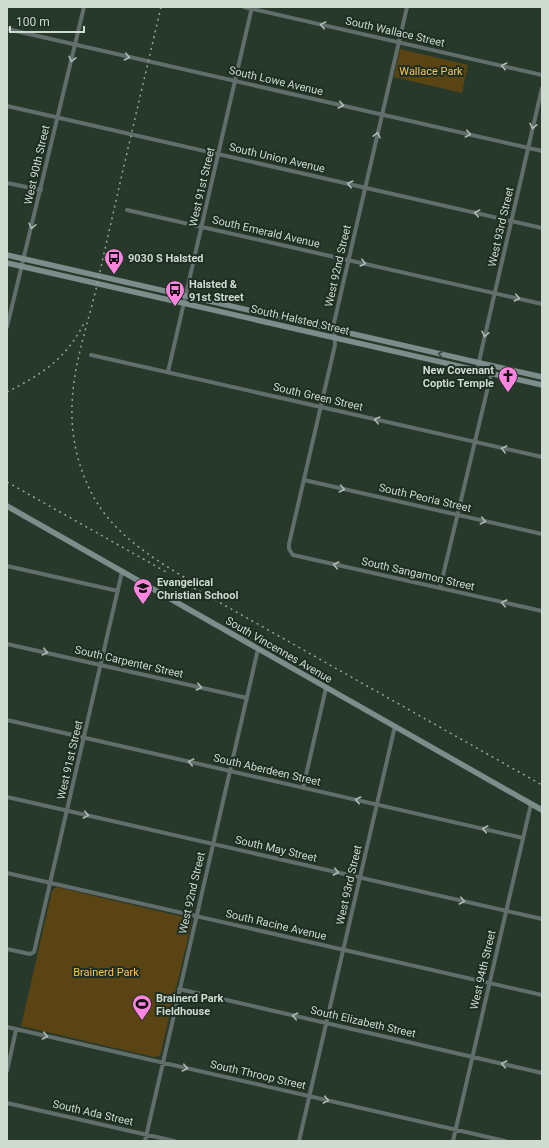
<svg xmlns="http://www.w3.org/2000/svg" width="549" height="1148" font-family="Roboto,sans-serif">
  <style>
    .green { fill: #5b4414 }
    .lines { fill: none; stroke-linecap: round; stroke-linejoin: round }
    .street { stroke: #626e6c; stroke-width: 4 }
    .secondary { stroke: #7b8e8b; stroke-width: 5.5 }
    .rail { stroke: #97a49a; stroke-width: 1.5; stroke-dasharray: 2 4; stroke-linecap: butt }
    .oneway { stroke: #aebab3 }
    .oneway2 { stroke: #394b42 }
    .labels { text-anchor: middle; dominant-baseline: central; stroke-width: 4; stroke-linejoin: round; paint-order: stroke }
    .street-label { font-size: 11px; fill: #cfdad1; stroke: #1d2e22 }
    .park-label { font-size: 11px; fill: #f8c45d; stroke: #1d2e22 }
    .poi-label { font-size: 11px; font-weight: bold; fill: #cfdad1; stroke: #1d2e22; text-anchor: start }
  </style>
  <rect width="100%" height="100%" fill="#27392b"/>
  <path class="green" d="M400 49 468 65 462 93 394 77Z
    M56 887 188 918 192 921 160 1056 154 1057 21 1026 52 891Z"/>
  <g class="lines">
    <path class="street" d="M244 7 542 75
      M407 7 334 323 335 345 289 544V549L293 555 542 611
      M7 29 542 151
      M7 106 542 228
      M7 183 41 190
      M127 210 542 304
      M7 327 84 7
      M91 355 542 457
      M477 370 542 88
      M168 372 252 7
      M304 480 542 534
      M7 566 118 591
      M440 588 493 366
      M7 644 247 698
      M7 720 523 838
      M303 788 326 688
      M7 797 542 919
      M7 873 542 995
      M7 949 25 953 30 954 34 952 35 948 122 572
      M179 989 542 1073
      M7 1027 505 1141
      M7 1071 16 1030
      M7 1103 174 1141
      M145 1141 258 649
      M299 1141 395 726
      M453 1141 531 804"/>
    <path class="secondary" d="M7 255 542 377
      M7 263 542 385
      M7 506 542 810"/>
    <path class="rail" d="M161 7C140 97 119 186 99 276 90 319 73 362 72 406 71 437 78 467 92 494 115 538 161 563 202 588
      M7 392C41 375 67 358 84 323
      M7 482 168 573
      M194 588 542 785"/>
  </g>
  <defs><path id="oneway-chevron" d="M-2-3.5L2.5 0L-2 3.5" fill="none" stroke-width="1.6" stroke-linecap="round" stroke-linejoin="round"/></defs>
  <g class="oneway">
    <use href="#oneway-chevron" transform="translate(323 25) rotate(-167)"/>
    <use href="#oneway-chevron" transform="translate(127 57) rotate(13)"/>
    <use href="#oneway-chevron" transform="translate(72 59) rotate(103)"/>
    <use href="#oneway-chevron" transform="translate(504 66) rotate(-167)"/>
    <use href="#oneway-chevron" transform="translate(341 105) rotate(13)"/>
    <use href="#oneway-chevron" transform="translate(533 126) rotate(103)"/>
    <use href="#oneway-chevron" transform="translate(468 134) rotate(13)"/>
    <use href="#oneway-chevron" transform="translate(377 135) rotate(-77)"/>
    <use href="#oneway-chevron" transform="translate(350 184) rotate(-167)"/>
    <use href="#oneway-chevron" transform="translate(477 213) rotate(-167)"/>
    <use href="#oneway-chevron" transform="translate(32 226) rotate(103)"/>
    <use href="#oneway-chevron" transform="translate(363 263) rotate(13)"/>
    <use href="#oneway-chevron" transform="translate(517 298) rotate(13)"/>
    <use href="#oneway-chevron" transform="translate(485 334) rotate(103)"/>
    <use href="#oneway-chevron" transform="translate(377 420) rotate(-167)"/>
    <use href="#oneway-chevron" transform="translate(504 449) rotate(-167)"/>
    <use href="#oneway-chevron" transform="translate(342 489) rotate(13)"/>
    <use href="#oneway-chevron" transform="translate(483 521) rotate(13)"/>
    <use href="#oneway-chevron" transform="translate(336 565) rotate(-167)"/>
    <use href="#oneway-chevron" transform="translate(504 603) rotate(-167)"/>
    <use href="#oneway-chevron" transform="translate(45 652) rotate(13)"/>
    <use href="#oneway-chevron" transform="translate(199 687) rotate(13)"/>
    <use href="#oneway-chevron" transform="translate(191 762) rotate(-167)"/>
    <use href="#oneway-chevron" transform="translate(358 800) rotate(-167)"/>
    <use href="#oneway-chevron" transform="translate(86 815) rotate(13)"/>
    <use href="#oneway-chevron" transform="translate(485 829) rotate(-167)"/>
    <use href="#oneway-chevron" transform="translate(336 872) rotate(13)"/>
    <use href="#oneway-chevron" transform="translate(462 901) rotate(13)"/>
    <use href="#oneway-chevron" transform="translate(295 1016) rotate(-167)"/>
    <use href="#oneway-chevron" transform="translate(45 1036) rotate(13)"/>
    <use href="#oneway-chevron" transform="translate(504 1064) rotate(-167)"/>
    <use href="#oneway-chevron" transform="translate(185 1068) rotate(13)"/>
    <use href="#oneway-chevron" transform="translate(326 1100) rotate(13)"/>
  </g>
  <use class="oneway2" href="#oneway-chevron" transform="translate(441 354) rotate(-167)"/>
  <defs>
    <symbol id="bus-pin" viewBox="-11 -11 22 30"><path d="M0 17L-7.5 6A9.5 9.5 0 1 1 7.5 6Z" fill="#fe85df" stroke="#1d2e22"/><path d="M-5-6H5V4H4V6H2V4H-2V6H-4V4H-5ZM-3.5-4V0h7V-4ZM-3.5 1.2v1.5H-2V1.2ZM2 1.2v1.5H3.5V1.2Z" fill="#111"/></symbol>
    <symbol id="church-pin" viewBox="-11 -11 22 30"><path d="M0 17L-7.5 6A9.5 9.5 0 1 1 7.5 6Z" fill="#fe85df" stroke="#1d2e22"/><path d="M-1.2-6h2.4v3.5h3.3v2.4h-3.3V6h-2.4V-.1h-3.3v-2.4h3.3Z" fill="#111"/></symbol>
    <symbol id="school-pin" viewBox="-11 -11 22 30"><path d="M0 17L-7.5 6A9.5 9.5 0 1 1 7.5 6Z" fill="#fe85df" stroke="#1d2e22"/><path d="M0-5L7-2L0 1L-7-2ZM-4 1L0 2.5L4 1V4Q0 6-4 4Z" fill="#111"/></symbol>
    <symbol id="stadium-pin" viewBox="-11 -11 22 30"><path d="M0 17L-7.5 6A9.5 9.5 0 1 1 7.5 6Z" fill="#fe85df" stroke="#1d2e22"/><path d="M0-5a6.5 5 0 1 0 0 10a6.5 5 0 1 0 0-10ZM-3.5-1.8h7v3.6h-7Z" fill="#111"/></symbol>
  </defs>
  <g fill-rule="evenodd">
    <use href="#bus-pin" x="103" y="247" width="22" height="30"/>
    <use href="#bus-pin" x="164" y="279" width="22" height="30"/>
    <use href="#church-pin" x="497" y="365" width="22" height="30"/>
    <use href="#school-pin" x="132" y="577" width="22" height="30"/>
    <use href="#stadium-pin" x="131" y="993" width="22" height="30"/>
  </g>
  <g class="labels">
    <g class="street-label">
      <text transform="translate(395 32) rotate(13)">South Wallace Street</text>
      <text transform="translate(276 81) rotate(13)">South Lowe Avenue</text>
      <text transform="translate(277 158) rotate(13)">South Union Avenue</text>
      <text transform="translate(37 165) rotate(-77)">West 90th Street</text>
      <text transform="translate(202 187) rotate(-77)">West 91st Street</text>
      <text transform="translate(501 227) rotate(-77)">West 93rd Street</text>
      <text transform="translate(266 232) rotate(13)">South Emerald Avenue</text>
      <text transform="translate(338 266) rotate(-77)">West 92nd Street</text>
      <text transform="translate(300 320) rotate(13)">South Halsted Street</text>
      <text transform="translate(318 397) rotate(13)">South Green Street</text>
      <text transform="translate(425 498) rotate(13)">South Peoria Street</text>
      <text transform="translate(418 574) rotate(13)">South Sangamon Street</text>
      <text transform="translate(279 650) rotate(30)">South Vincennes Avenue</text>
      <text transform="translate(129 662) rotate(13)">South Carpenter Street</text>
      <text transform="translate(70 760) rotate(-77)">West 91st Street</text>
      <text transform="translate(267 770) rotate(13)">South Aberdeen Street</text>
      <text transform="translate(276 849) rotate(13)">South May Street</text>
      <text transform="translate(349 885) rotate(-77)">West 93rd Street</text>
      <text transform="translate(192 893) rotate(-77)">West 92nd Street</text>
      <text transform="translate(276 925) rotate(13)">South Racine Avenue</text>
      <text transform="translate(483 970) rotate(-77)">West 94th Street</text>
      <text transform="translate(363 1022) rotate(13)">South Elizabeth Street</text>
      <text transform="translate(258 1075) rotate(13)">South Throop Street</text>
      <text transform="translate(93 1113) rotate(13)">South Ada Street</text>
    </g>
    <g class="park-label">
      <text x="431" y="71">Wallace Park</text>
      <text x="106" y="972">Brainerd Park</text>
    </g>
    <g class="poi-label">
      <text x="128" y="258">9030 S Halsted</text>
      <text x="189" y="284">Halsted &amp;<tspan x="189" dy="13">91st Street</tspan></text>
      <text x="494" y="370" text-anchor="end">New Covenant<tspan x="494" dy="13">Coptic Temple</tspan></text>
      <text x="157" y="582">Evangelical<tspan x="157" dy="13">Christian School</tspan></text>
      <text x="156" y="998">Brainerd Park<tspan x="156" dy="13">Fieldhouse</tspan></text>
    </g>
  </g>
  <rect width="549" height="1148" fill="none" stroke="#cfdad1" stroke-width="16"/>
  <path d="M10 26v6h74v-6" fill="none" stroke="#cfdad1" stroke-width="2"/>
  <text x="16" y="26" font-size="12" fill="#cfdad1" stroke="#1d2e22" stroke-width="3" paint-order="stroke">100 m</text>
</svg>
